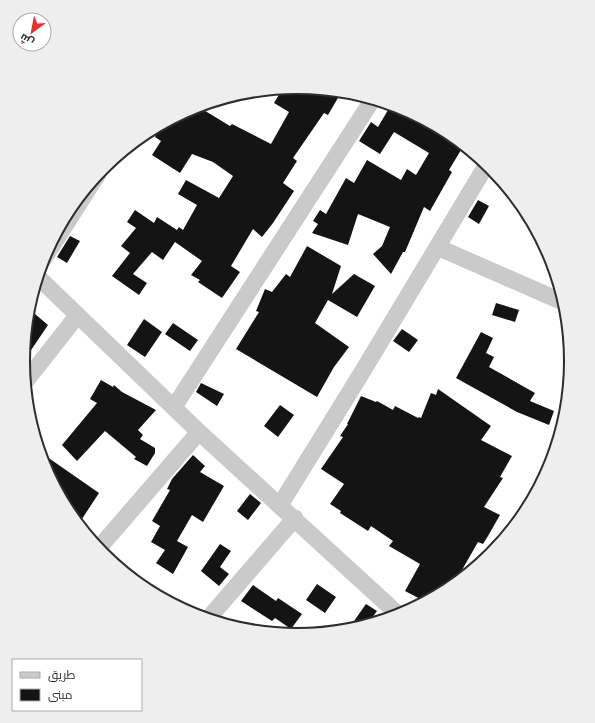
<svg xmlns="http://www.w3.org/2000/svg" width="595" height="723" font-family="'Exo 2',Cairo,sans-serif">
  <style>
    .building { fill: #141414 }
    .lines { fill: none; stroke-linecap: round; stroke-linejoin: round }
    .minor { stroke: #cacaca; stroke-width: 17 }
    .rim { fill: none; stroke: #2d2d2d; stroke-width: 2 }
  </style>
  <rect width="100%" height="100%" fill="#fff"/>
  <path class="building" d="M298 87 342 91 328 115 324 113 293 158 297 161 283 183 294 191 273 223 262 237 253 229 231 266 240 272 222 298 198 282 200 280 191 275 202 261 175 242 163 260 152 252 133 274 147 283 139 295 112 276 130 253 121 246 136 228 127 222 135 210 154 223 157 217 177 230 179 227 183 230 197 205 178 194 186 180 219 198 233 176 213 162 192 154 180 173 152 155 161 141 155 137 163 124 197 106 230 126 232 124 271 144 289 112 274 103 283 88Z
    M391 105 409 114V113L425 124 428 121 450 133 464 145 449 170 452 172 430 211 424 207 405 252H403L391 274 373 254 382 246 390 227 358 214 348 245 312 233 318 224 313 221 320 210 326 214 346 178 354 183 367 160 401 180 407 169 416 175 429 153 394 132 380 154 359 141 371 122 378 127Z
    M478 200 489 206 479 224 468 217Z
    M70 236 80 241 67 263 57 257Z
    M307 246 341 266 332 294 354 274 375 286 357 317 328 300 315 323 349 347 334 367 317 397 236 349 259 312 256 311 265 289 272 292 286 274 290 277Z
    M496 303 519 310 515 322 492 315Z
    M35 314 48 325 23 362 27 326Z
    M144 319 162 332 145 357 127 345Z
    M173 323 198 340 190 351 165 334Z
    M402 329 418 340 409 352 393 341Z
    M481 332 493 338 486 353 494 357 489 367 535 393 530 401 554 411 549 425 517 412 456 378Z
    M101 380 113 387 114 385 122 392 156 410 138 430 143 435 140 439 155 448V453L147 466 134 459 136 457 105 431 77 461 62 445 97 403 90 399Z
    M201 383 224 394 217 406 196 392Z
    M438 389 491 426 481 440 512 456 500 477 503 478 484 507 500 515 488 536 483 544 478 542 462 570 464 572 454 586 426 602 405 591 420 564 389 546 393 541 371 526 368 531 340 513 341 511 330 504 344 484 321 469 343 437 340 436 348 424H347L361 396 376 402 377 401 393 410 395 406 418 418 419 417 421 418 431 393 436 395Z
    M280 405 294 415 278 437 264 426Z
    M40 452 99 493 78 525 69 514 44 466Z
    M193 455 205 466 200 472 224 486 203 522 192 515 177 541 188 547 173 574 156 563 165 550 151 542 160 526 152 521 170 490 167 489 172 479Z
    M250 494 261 503 248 520 237 511Z
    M220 544 231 551 220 567 229 574 219 586 201 571Z
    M317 584 336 597 325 613 306 600Z
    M253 585 276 601 278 598 302 614 291 629 275 618 272 621 241 601Z
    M366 604 377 611 366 626 347 631Z"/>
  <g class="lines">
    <path class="minor" d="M437 247 565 303
      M43 260 98 174
      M38 277 199 432 400 616
      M25 382 77 316
      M174 407 373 99
      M280 505 361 374 487 164
      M98 549 199 432
      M207 620 295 518"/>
  </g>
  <path d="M0 0H595V723H0ZM30 361a267 267 0 1 1 534 0a267 267 0 1 1-534 0Z" fill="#eee" fill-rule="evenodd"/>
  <path class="rim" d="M30 361a267 267 0 1 1 534 0a267 267 0 1 1-534 0Z"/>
  <rect x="12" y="659" width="130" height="52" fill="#ffffff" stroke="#ababab"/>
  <rect x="20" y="672" width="20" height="6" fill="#cacaca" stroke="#ababab"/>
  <text x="48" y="679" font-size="12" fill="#2d2d2d">طريق</text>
  <rect x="20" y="689" width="20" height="12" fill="#141414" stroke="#ababab"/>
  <text x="48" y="699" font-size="12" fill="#2d2d2d">مبنى</text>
  <g transform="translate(32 32) rotate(212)"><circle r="19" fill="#ffffff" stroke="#ababab"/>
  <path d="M0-3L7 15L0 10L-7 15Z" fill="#e7302b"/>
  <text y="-6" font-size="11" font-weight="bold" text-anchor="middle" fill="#2d2d2d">ش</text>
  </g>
</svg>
